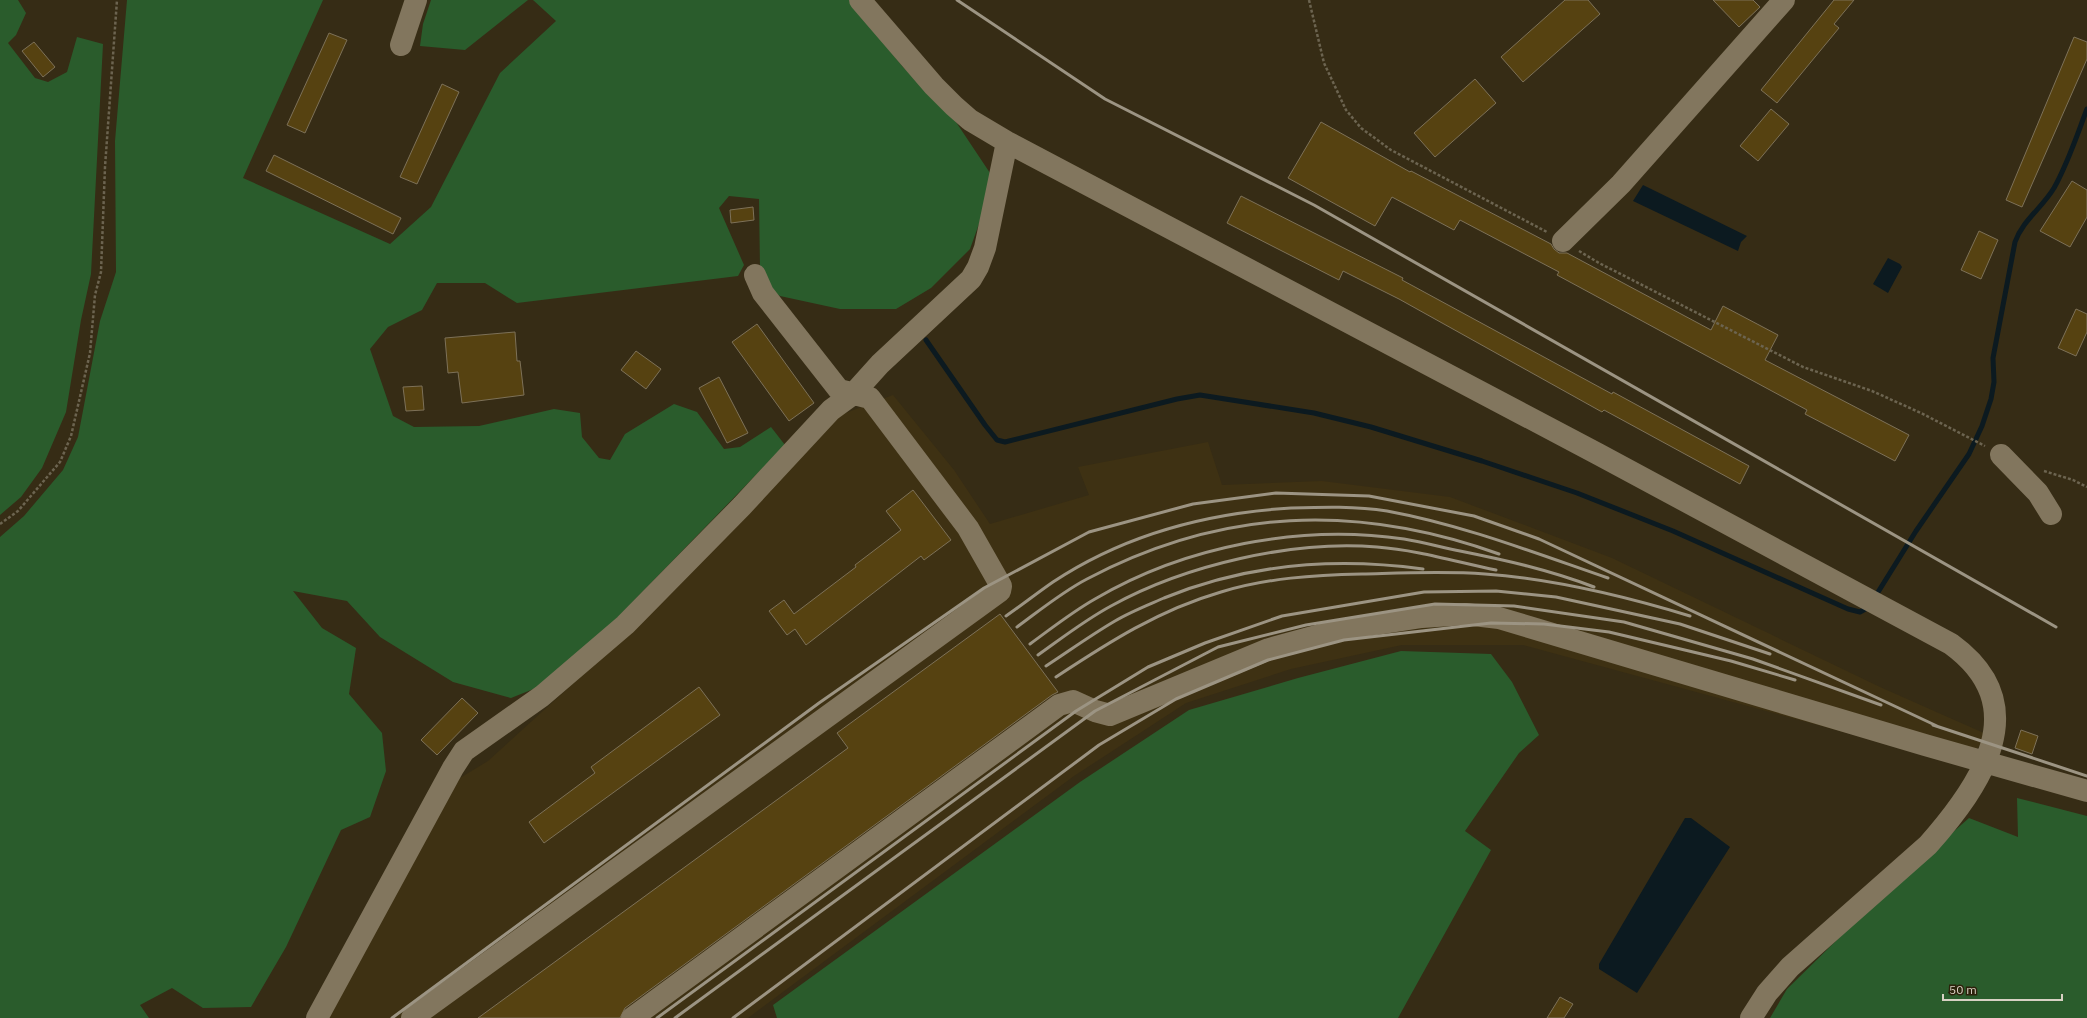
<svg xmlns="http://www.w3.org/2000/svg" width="2087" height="1018" font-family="'IBM Plex Sans',sans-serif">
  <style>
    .built { fill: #3e3113 }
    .green { fill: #2a5c2c }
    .water { fill: #0c1a20 }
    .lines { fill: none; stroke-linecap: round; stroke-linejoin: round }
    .stream { stroke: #0c1a20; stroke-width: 5 }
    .building { fill: #564211; stroke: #7d7158 }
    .path { stroke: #6c6450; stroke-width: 2.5; stroke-dasharray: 3 2; stroke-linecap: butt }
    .minor { stroke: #82765e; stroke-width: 22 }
    .rail { stroke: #9c9483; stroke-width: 3 }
  </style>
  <rect width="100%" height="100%" fill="#362c15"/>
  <path class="built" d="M893 395 954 470 990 524 1089 495 1078 467 1208 442 1222 485 1322 481 1450 497 1612 558 1880 687 1986 734 1978 748 1954 762 1523 645H1402L1291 669 1186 703 1074 776 748 1018H324L460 778 488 761 632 630 838 416Z"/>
  <path class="green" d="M0 0H18L26 13 16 35 8 43 35 78 48 82 67 72 77 37 103 44 91 274 81 320 66 412 42 468 21 497 0 515Z
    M127 0H323L243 178 390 244 431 207 500 73 556 21 533 0H849L903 67 954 119 990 173 984 210 970 249 931 288 896 309H840L780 296 768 288 760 269 759 199 729 196 719 208 744 265 738 276 517 303 485 283H437L422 310 388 327 370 349 393 416 414 427 479 426 554 409 580 413 582 437 599 458 610 460 625 434 674 404 697 412 724 449 740 447 771 427 785 445 616 619 541 686 511 698 453 682 380 637 347 601 293 591 322 628 356 648 349 694 382 733 386 771 370 817 341 830 286 947 251 1007 203 1008 172 988 140 1005 149 1018H0V537L24 516 63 470 78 437 100 321 116 272 115 141Z
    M431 0H528L465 50 420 46 423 24Z
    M1401 651 1491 654 1512 682 1539 735 1519 753 1465 831 1491 850 1398 1018H777L773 1005 1080 782 1189 710 1298 678Z
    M2017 798 2087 816V1018H1770L1787 989 1893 885 1969 818 2018 837Z"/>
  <path class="water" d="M1643 185 1747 236 1741 242 1738 251 1633 201Z
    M1888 258 1900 264 1902 267 1888 293 1873 284Z
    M1685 818H1691L1730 847 1637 993 1599 969V964Z"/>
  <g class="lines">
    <path class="stream" d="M926 340 985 425 997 440 1005 442 1177 399 1200 395 1314 413 1371 427 1482 461 1577 493 1673 531 1848 609 1860 612 1869 607
      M1875 597 1916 531 1969 454 1982 426 1991 399 1994 382 1993 358 2015 242C2023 220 2042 208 2054 188 2068 163 2077 135 2087 109"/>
  </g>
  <path class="building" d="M1565 0H1588L1600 14 1523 82 1501 57Z
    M1713 0H1753L1760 7 1739 27Z
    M1834 0H1854L1834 24 1839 28 1777 103 1761 90Z
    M329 33 347 40 305 133 287 125Z
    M2074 37 2087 42V59L2022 207 2006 200Z
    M34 42 55 67 43 77 22 51Z
    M1475 79 1496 103 1435 157 1414 133Z
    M442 84 459 92 417 184 400 177Z
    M1771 109 1789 124 1758 161 1740 146Z
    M1321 122 1410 172 1411 171 1551 244 1554 249 1559 253H1567L1711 330 1723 306 1778 335 1765 360 1909 435 1895 461 1805 414 1807 410 1557 275 1559 272 1460 220 1454 230 1392 197 1375 226 1288 178Z
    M274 155 401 218 393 234 266 171Z
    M2072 181 2087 190V217L2070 247 2040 231Z
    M1241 196 1403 278 1402 280 1612 394 1613 392 1749 466 1740 484 1604 410 1602 412 1399 299 1343 271 1339 280 1227 223Z
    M753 207 754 220 731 223 730 210Z
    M1979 231 1998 240 1981 279 1961 270Z
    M2076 309 2087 314V332L2076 356 2058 348Z
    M757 324 814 403 789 421 732 342Z
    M515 332 517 361H520L524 395 462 403 458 372 448 373 445 338Z
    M636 351 661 369 646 389 621 370Z
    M719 377 748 433 727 443 699 388Z
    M422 386 424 410 406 411 403 387Z
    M913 490 951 540 924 560 921 556 806 645 795 629 787 635 769 611 784 600 794 614 856 567 855 565 901 530 886 511Z
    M1000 614 1058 692 1052 695 625 1008 620 1018H478L848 748 837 733Z
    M699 687 720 715 544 843 529 822 595 773 591 767Z
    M462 698 478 713 437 755 421 740Z
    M2021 730 2038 736 2032 754 2015 748Z
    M1560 997 1573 1004 1564 1018H1547Z"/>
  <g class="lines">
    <path class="path" d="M1309 0 1324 63 1346 110 1361 128 1391 150 1547 232
      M1579 251 1599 263 1803 367 1872 391 1921 413 1985 446
      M2044 471 2073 480 2087 487
      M0 524 18 511 60 462 71 436 90 353 95 295 101 272 105 167 117 0"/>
    <path class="minor" d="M860 0 934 86 954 106 970 120 1007 142 1598 454 1951 644C2036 706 1981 785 1928 845L1790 967 1767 993 1751 1018
      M401 45 416 0
      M1563 241 1621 184 1784 0
      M2001 455 2038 493 2051 514
      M317 1018 453 768 464 751 542 696 625 625 742 506 831 410 853 394 880 364 971 279 978 267 985 248 1007 142
      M412 1018 1000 591 1001 586 968 528 870 398 839 390 763 293 755 275
      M632 1018 1059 705 1073 701 1095 711 1110 715 1269 649 1338 630 1422 617 1465 614 1499 618 1925 745 2087 791"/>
    <path class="rail" d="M957 0 1105 99 1314 205 2056 627
      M1006 616C1022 605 1037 593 1053 582 1124 535 1207 513 1291 508 1323 507 1356 506 1387 511 1463 525 1535 553 1608 578
      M1017 627C1039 611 1062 592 1087 579 1222 508 1356 503 1499 554
      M1030 644C1052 628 1072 612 1095 599 1185 546 1300 524 1404 539 1422 542 1441 547 1460 551 1505 560 1550 570 1594 587
      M1038 655C1062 638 1085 620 1111 606 1185 565 1293 540 1377 547 1417 550 1457 562 1496 570
      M1046 666C1069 651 1091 635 1115 621 1130 612 1148 605 1164 598 1247 564 1335 557 1423 569
      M1056 677C1109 642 1159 610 1221 592 1267 578 1314 575 1362 574 1403 573 1445 571 1485 574 1555 579 1624 596 1690 616
      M1933 725 2087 776
      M392 1018 819 703 984 588 1089 532 1193 504 1276 493 1369 496 1474 516 1539 539 1937 726
      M657 1018 1076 711 1148 667 1205 643 1282 616 1424 592 1496 591 1556 597 1680 624 1770 654
      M675 1018 1095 711 1218 647 1306 625 1435 604 1514 606 1624 622 1753 659 1881 705
      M733 1018 1099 745 1176 699 1268 660 1344 640 1491 623 1544 624 1609 632 1731 661 1795 680"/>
  </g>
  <path d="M1943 994v6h119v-6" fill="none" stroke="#d7d1c3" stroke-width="2"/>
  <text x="1949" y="994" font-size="12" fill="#d7d1c3" stroke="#2c220b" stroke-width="3" paint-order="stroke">50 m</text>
</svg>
